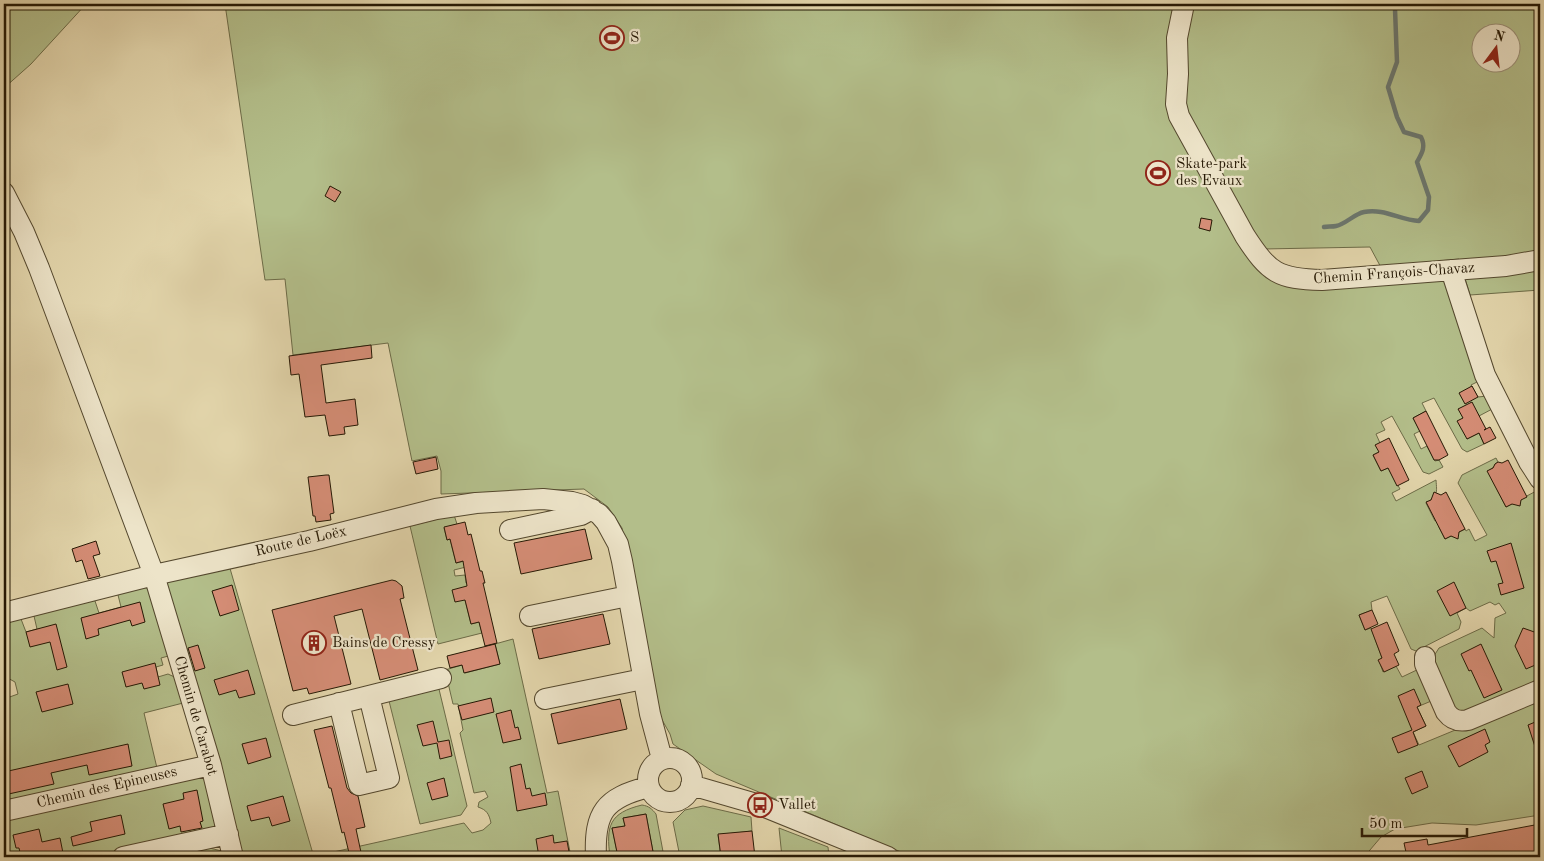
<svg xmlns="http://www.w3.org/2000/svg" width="1544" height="861" font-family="'Old Standard TT',serif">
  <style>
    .green { fill: #b3be8a; stroke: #6c6b47; fill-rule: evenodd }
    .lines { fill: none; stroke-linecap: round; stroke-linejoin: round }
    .stream { stroke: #6b776f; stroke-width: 4.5 }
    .building { fill: #d58d76; stroke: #251804 }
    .minor-casing { stroke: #54482e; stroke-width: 22 }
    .minor { stroke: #ede4c9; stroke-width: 20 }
    .labels { text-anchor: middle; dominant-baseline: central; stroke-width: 4.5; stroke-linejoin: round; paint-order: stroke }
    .poi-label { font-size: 15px; fill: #251804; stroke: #ede4c9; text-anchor: start }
    .street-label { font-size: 15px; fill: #251804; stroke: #ede4c9 }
  </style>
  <rect width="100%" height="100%" fill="#e3d6ac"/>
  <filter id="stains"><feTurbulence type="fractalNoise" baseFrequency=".004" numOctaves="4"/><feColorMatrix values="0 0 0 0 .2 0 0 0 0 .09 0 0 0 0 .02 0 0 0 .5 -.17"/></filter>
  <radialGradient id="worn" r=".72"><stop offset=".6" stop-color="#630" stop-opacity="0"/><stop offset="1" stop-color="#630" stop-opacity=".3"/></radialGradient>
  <path class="green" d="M4 4H86L31 64 4 88Z
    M225 4H1540V290L1470 295 1459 259 1438 261 1437 267 1384 273 1370 247 1263 249 1259 269 1447 276 1479 381 1471 385 1478 397 1487 396 1494 408 1479 416 1467 439 1479 433 1484 444 1467 452 1462 449 1434 398 1422 403 1426 411 1413 418 1420 431 1414 434 1421 449 1427 446 1435 461 1439 460 1443 467 1429 474 1423 472 1392 416 1381 422 1385 430 1376 434 1380 443 1379 452 1373 455 1381 471 1388 468 1400 489 1392 493 1396 501 1436 480C1437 493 1438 496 1426 503L1435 521 1437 520 1440 526 1439 527 1445 539 1465 529 1466 531 1469 529 1475 541 1487 535 1458 483 1462 475 1496 458 1498 462 1495 464 1494 467 1488 471 1506 507 1540 489V684L1465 715 1452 711 1432 659 1439 648 1482 628 1494 638 1495 618 1506 613 1499 603 1495 605 1490 602 1470 611 1466 608 1457 613 1461 622 1459 629 1416 651 1411 649 1387 596 1371 602 1372 610 1359 615 1365 630 1371 628 1382 658 1379 660 1383 672 1396 666 1402 677 1421 668 1436 699 1417 707 1426 726 1413 732 1419 745 1540 695V815L1476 825 1432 823 1395 829 1381 837 1364 857H913L716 774 673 744 670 734 661 718 622 528 608 507 584 489 441 494V471L437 456 412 461 388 343 293 355 285 279 265 280ZM1482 32H1512V62H1482Z
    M454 515 457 524 444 528 447 540 450 539 456 563 465 561 466 567 454 570 455 576 465 575 466 583 472 581 465 600 471 624 479 622 482 633 438 644 410 526Z
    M229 565 313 854 298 857H239L187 648 179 641 162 589 167 578Z
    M133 587 149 588 172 655 161 658 163 665 156 667 158 677 168 674 181 680 187 702 144 713 161 785 207 775 219 819 210 832 92 857H4V699L18 694 15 682 4 676V621L21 619 26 632 37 629 34 616 36 612 91 598 95 601 99 613 121 607 118 595 120 591Z
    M513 639 547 793 558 791 571 857H311L464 823 472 833 483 830 491 823C489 814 487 810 478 807L479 802 488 797 485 791 474 793 460 733 463 730 458 704H453L445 670 462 665 465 673 500 664 495 644Z
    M438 685 467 806 461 815 420 824 388 697Z
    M642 805C649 806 652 809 656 814L664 857H654L646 814 623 818 625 826 612 828 618 857H610C606 826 609 813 642 805Z
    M703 806 751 817 752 831 718 835 721 857H680L673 822 685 810Z
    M779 828 828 847 829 857H782Z
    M201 846 226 852 228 857H174L173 852Z"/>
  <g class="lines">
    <path class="stream" d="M1324 227C1327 226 1332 227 1336 226 1346 224 1354 214 1364 212 1384 208 1400 220 1419 221L1428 210 1429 197 1417 162C1422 153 1426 147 1421 137L1404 132 1397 117 1388 87 1397 62 1395 9 1396 4"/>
  </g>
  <path class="building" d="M330 186 341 192 335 202 325 196Z
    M1201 218 1212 220 1210 231 1199 228Z
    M371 345 372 358 321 365 326 403 355 399 358 425 344 427 345 434 329 436 325 415 305 417 299 374 291 375 289 356Z
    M1472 386 1478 397 1465 404 1459 393Z
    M1472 402 1486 429 1484 430 1490 427 1496 438 1484 444 1479 433 1467 439 1457 421 1463 418 1458 409Z
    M1426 411 1448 455 1439 460H1434L1413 418Z
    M1389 438 1409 480 1397 486 1388 468 1381 471 1373 455 1379 452 1375 445Z
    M436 457 438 469 416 474 413 462Z
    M1508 460 1527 497 1521 500 1520 506 1512 504 1506 507 1487 471 1493 468 1495 464 1498 462 1502 463Z
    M326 475H329L334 513 330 514 331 520 316 522 315 516H313L308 477Z
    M1434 492 1441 495 1446 492 1465 529 1459 532 1458 539 1451 536 1445 539 1426 502 1431 500Z
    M465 522 468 535 471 534 480 571H482L485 583H483L497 643 485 646 479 622 471 624 465 600 455 602 452 590 467 586 463 561 456 563 450 539 447 540 444 527Z
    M585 529 592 559 521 574 514 543Z
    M96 541 100 554 93 556 100 576 88 579 82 560 76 562 72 549Z
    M1511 543 1524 588 1501 595 1498 584 1503 583 1496 561 1491 562 1487 551Z
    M392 580 396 581 402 586 404 598 400 599 418 670 380 680 362 609 334 616 351 684 309 694 307 688 293 691 272 610Z
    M1454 582 1466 608 1450 616 1437 591Z
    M232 585 239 610 220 616 212 591Z
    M140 602 145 622 132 626 130 620 98 629 99 635 86 639 81 618Z
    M1372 610 1378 624 1365 630 1359 615Z
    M603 614 610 644 539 659 532 629Z
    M1387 622 1399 651 1394 654 1399 665 1384 672 1378 660 1382 658 1371 629Z
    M56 624 67 667 57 670 50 642 30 647 26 632Z
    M1523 628 1540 634V663L1526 669 1515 646Z
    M495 644 500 664 464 673 462 665 450 668 447 656Z
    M1481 644 1502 690 1484 698 1471 670 1469 671 1461 654Z
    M198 645 205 668 195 671 188 648Z
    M155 663 160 685 144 689 142 683 126 687 122 672Z
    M248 670 255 694 239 698 236 690 219 695 214 680Z
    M68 684 73 704 42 712 36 692Z
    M1414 689 1421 705 1417 707 1426 726 1413 732 1418 745 1398 753 1392 738 1412 730 1398 696Z
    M491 698 494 712 462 720 458 706Z
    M620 699 627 729 558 744 551 714Z
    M511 710 515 728 518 727 521 739 503 743 496 714Z
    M1540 720V756H1538L1528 725Z
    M433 721 438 742 449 740 452 756 440 759 437 743 423 746 417 725Z
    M332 726 347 788 351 793 358 796 365 827 356 829 362 857H350L344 832 342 833 331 788H329L314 730Z
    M1485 729 1490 742 1485 745 1488 752 1459 767 1448 746Z
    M266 738 271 757 248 764 242 744Z
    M128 744 132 766 89 775 87 765 51 773 54 784 4 795V772Z
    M521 764 526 789 530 788 532 796 545 793 547 805 517 811 510 767Z
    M1422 771 1428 787 1412 794 1405 778Z
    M444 778 448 796 432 800 427 783Z
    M197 790 203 821 200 822 202 828 181 832 180 826 169 829 163 804 184 799 183 793Z
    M283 796 290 821 272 826 269 817 251 821 247 806Z
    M646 814 654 857H618L612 828 625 826 623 818Z
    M121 815 125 834 73 846 71 837 92 831 90 822Z
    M1540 824V857H1407L1404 843 1427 839 1428 845Z
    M39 829 42 842 60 838 63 853 36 857H21L19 848H16L13 835Z
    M752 831 755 857H721L718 834Z
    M553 835 554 843 567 841 570 857H539L536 839Z"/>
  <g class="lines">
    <defs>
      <path id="minor" d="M1184 4 1177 38 1178 74 1176 104 1179 116 1245 236C1269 273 1278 279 1322 280L1506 266 1540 260
        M4 193 24 232 39 268 154 575 211 765 233 857
        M1451 270 1485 375 1529 462 1540 479
        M510 530 581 515 592 509
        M4 613 154 575 309 541 436 509 476 503 543 499 572 502 583 505 599 514 606 522 618 544 622 561 650 714 662 759
        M530 616 628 596
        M1425 657V664L1446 712C1452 720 1458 722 1468 720L1540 690
        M545 699 643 679
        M339 703 359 785 389 778 369 696
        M293 715 441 678
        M648 780a22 22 0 1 1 44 0a22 22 0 1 1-44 0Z
        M691 785 760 805 888 857
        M4 811 211 765
        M123 857 228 834
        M596 857C594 812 605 798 648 787"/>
    </defs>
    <use href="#minor" class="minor-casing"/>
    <use href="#minor" class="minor"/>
  </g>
  <defs>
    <symbol id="stadium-ring" viewBox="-11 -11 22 22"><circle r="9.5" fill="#ede4c9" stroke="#8f2418" stroke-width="1.5"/><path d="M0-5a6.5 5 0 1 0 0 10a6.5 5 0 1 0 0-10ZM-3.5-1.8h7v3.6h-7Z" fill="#8f2418"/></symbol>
    <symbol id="building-ring" viewBox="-11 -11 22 22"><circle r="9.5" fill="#ede4c9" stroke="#8f2418" stroke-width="1.5"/><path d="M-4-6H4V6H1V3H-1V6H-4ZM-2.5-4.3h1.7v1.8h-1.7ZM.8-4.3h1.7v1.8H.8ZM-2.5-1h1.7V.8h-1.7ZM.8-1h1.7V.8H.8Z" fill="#8f2418"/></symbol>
    <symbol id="bus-ring" viewBox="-11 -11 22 22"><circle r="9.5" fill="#ede4c9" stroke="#8f2418" stroke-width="1.5"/><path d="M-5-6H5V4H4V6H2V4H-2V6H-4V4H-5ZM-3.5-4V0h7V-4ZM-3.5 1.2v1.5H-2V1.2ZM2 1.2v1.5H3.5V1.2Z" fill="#8f2418"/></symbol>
  </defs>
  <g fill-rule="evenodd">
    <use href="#stadium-ring" x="598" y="24" width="28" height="28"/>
    <use href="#stadium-ring" x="1144" y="159" width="28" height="28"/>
    <use href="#building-ring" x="300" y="629" width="28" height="28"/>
    <use href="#bus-ring" x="746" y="791" width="28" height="28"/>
  </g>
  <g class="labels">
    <g class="poi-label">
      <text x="630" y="38">S</text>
      <text x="1176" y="164">Skate-park<tspan x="1176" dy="17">des Evaux</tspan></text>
      <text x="332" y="643">Bains de Cressy</text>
      <text x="778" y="805">Vallet</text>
    </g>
    <g class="street-label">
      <text transform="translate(1394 274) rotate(-4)">Chemin François-Chavaz</text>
      <text transform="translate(301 542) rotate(-13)">Route de Loëx</text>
      <text transform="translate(195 716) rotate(74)">Chemin de Carabot</text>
      <text transform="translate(107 788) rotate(-13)">Chemin des Epineuses</text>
    </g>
  </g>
  <rect width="1544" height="861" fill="none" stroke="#e3d6ac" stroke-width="20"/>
  <rect x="5" y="5" width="1534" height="851" fill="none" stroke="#251804" stroke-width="2.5"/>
  <rect x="10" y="10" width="1524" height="841" fill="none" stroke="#251804"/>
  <g transform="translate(1496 48) rotate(15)"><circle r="24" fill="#ede4c9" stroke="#9d927a"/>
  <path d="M0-4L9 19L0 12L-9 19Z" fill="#8f2418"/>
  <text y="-8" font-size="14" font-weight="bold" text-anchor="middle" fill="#251804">N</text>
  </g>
  <path d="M1362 828v8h105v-8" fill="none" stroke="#251804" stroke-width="2.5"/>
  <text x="1369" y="828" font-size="15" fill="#251804" stroke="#ede4c9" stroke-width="4" paint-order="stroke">50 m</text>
  <rect width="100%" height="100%" filter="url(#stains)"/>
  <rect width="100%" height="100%" fill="url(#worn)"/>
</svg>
